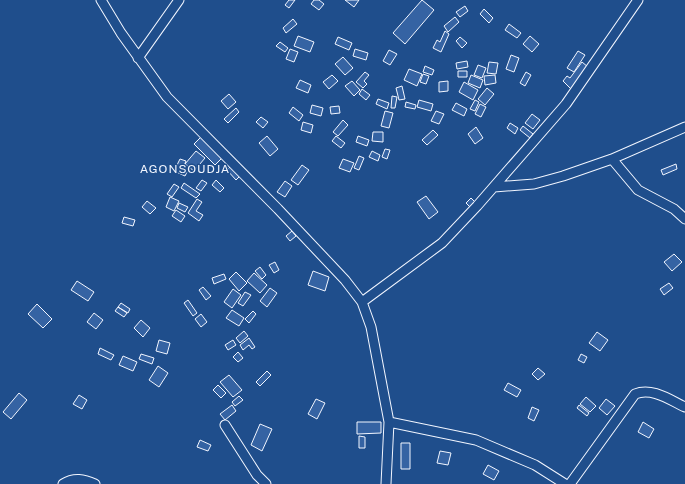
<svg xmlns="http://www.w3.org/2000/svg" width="685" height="484" font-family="'Public Sans',sans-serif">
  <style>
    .building { fill: #3563a3; stroke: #f2f6ff }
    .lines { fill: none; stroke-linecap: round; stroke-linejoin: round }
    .minor-casing { stroke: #f2f6ff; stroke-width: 11 }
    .minor { stroke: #1f4e8c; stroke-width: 9 }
    .labels { text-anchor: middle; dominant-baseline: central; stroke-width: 3; stroke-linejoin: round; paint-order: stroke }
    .quarter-label { font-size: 12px; letter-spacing: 1px; fill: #f2f6ff; stroke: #1f4e8c }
  </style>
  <rect width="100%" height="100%" fill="#1f4e8c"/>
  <path class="building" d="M289 0H295L289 8 285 5Z
    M314 0H319L324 4 319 10 311 4Z
    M345 0H359L354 7Z
    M422 0 434 10 405 44 393 33Z
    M465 6 468 11 460 17 456 12Z
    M484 9 493 18 489 23 480 14Z
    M455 17 459 22 448 32 444 26Z
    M293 19 297 24 286 33 283 28Z
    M509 24 521 33 517 38 505 30Z
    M445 31 449 34 441 52 433 48 437 40 440 42Z
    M298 36 314 42 310 52 294 46Z
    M530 36 539 44 532 52 523 44Z
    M338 37 352 43 349 50 335 44Z
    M460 37 467 43 462 48 456 41Z
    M280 42 288 48 285 52 276 46Z
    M290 49 298 52 294 62 286 59Z
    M355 49 368 53 366 60 353 56Z
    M389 50 397 54 390 65 383 61Z
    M578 51 585 55 574 72 567 68Z
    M511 55 519 58 514 72 506 69Z
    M343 57 353 68 345 75 335 64Z
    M467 61 468 67 457 69 456 63Z
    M489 62 498 63 496 74 487 73Z
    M582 62 588 67 571 89 563 81 567 76 570 78Z
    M478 65 486 68 482 78 474 75Z
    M425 66 434 70 432 75 423 72Z
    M409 69 422 74 417 86 404 80Z
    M458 71H467V77H458Z
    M365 72 369 75 364 81 367 84 363 88 356 82Z
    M526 72 531 75 525 86 520 83Z
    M423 74 429 76 426 84 420 82Z
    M332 75 338 81 329 89 323 82Z
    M471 75 483 80 480 88 468 83Z
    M495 75 496 83 485 85 484 76Z
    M300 80 311 85 308 93 296 88Z
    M352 81 360 90 354 96 345 86Z
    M448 81V91L439 92V82Z
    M464 82 478 90 473 100 459 92Z
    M402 86 405 99 399 100 396 88Z
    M487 88 494 94 485 105 478 99Z
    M362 89 370 95 366 100 359 94Z
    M229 94 236 102 228 109 221 101Z
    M392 96 397 97 395 108H391Z
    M378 99 389 103 387 109 376 104Z
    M419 100 433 104 431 111 417 107Z
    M475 100 479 102 475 111 470 109Z
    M406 102 416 105 415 109 405 107Z
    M456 103 467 109 464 116 452 110Z
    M480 104 486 107 481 117 475 114Z
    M312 105 323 108 321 116 310 113Z
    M339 106 340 113 331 114 330 107Z
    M293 107 303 115 299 121 289 113Z
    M236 108 239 112 228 123 224 119Z
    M385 111 393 113 389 128 381 126Z
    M436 111 444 114 439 124 431 121Z
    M532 114 540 120 533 129 525 123Z
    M261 117 268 122 263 128 256 122Z
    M343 120 348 125 338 136 333 132Z
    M303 122 313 125 311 133 301 130Z
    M510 123 518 128 515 134 507 128Z
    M523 126 533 134 530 138 520 130Z
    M476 127 483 138 475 144 468 134Z
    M433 130 438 135 427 145 422 140Z
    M373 132H383V142L372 141Z
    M267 136 278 149 270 156 259 143Z
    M336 136 345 143 341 148 332 141Z
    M358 136 369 140 367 146 356 142Z
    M201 137 222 158 215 165 194 144Z
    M385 149 390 150 387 159 382 157Z
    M196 151 205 158 194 171 185 164Z
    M372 151 380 155 378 161 369 157Z
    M359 156 364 158 359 170 354 168Z
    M180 159 186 161 184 166 189 168 185 176 174 171Z
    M343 159 354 163 350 172 339 168Z
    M676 164 677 169 663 175 661 170Z
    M232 165 241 175 236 180 227 170Z
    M302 165 309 170 298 185 291 180Z
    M202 180 207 183 201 191 196 188Z
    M216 180 224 188 220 192 212 185Z
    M285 181 292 186 285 197 277 192Z
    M184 183 200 194 196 198 181 188Z
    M174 184 179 187 172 197 167 194Z
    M426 196 438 212 429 219 417 202Z
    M170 197 179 201 174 211 166 207Z
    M471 198 475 202 470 207 466 203Z
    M197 199 202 202 196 211 203 215 199 221 188 213Z
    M147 201 156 208 150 214 142 207Z
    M179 203 188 207 185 212 177 208Z
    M176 210 185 216 181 222 172 216Z
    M124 217 135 220 133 226 122 223Z
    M292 231 296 236 290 241 286 236Z
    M674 254 682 262 672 271 664 262Z
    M275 262 279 270 274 273 269 265Z
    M260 267 266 275 262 279 255 271Z
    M313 271 329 277 325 291 308 285Z
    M236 272 247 283 239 291 229 279Z
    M254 273 267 285 260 293 247 281Z
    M224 274 226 279 214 284 212 278Z
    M77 281 94 292 88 301 71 290Z
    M669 283 673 288 664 295 660 289Z
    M203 287 211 296 206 300 199 290Z
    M270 288 277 293 267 307 260 301Z
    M233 289 241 295 232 308 224 302Z
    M245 292 251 295 243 306 238 303Z
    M188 300 197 313 193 316 184 303Z
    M121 303 130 309 128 313 118 307Z
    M37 304 52 319 43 328 28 314Z
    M118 307 127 313 124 317 115 311Z
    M232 310 244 318 239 326 226 318Z
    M253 311 256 314 249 323 245 319Z
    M94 313 103 320 96 329 87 322Z
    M201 314 207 322 201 327 195 319Z
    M141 320 150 328 143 337 134 328Z
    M244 331 248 336 240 343 236 338Z
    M597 332 608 340 600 351 589 343Z
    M249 338 255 347 252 349 249 345 243 350 240 345Z
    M159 340 170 343 167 354 156 351Z
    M233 340 236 345 228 350 225 345Z
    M100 348 114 355 111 360 98 354Z
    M238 352 243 358 238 362 233 357Z
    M141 354 154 358 152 364 139 359Z
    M581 354 587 357 584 363 578 360Z
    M123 356 137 362 133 371 119 365Z
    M158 366 168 373 159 387 149 380Z
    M538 368 545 374 538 380 532 374Z
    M267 371 271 375 260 386 256 382Z
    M229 375 242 390 233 397 220 382Z
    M508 383 521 390 517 397 504 390Z
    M218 385 226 393 221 398 213 390Z
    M19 393 27 400 11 419 3 412Z
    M79 395 87 400 82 409 73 404Z
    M239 396 243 400 235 406 232 402Z
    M586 397 596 406 590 412 580 404Z
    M316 399 325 403 317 419 308 414Z
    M606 399 615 406 607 415 599 408Z
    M232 405 236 411 225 420 220 414Z
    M579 405 589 413 587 416 577 408Z
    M532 407 539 410 534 421 528 418Z
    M357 422H381V433L357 434Z
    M643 422 654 429 649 438 638 432Z
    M260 424 272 429 262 451 251 445Z
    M359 436 365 437V448H359Z
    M200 440 211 445 208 451 197 447Z
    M401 443H410V469H401Z
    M440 451 451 453 448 465 437 463Z
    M488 465 499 471 494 480 483 474Z"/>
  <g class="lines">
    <defs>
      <path id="minor" d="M101 0 121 33 167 97 278 209 345 280 362 302 371 327 389 422 386 484
        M138 58 179 0
        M612 159 638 190 674 209 685 219
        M494 187 534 184 563 176 612 159 685 127
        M362 302 442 243 477 206 566 104 638 0
        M389 422 476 440 535 465 565 484
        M225 425 257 475 266 484
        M63 484C74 477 84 479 95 484
        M570 484 635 394C652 387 670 400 685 407"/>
    </defs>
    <use href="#minor" class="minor-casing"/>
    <use href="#minor" class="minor"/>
  </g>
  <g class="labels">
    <g class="quarter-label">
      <text x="185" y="169">AGONSOUDJA</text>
    </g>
  </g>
</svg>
